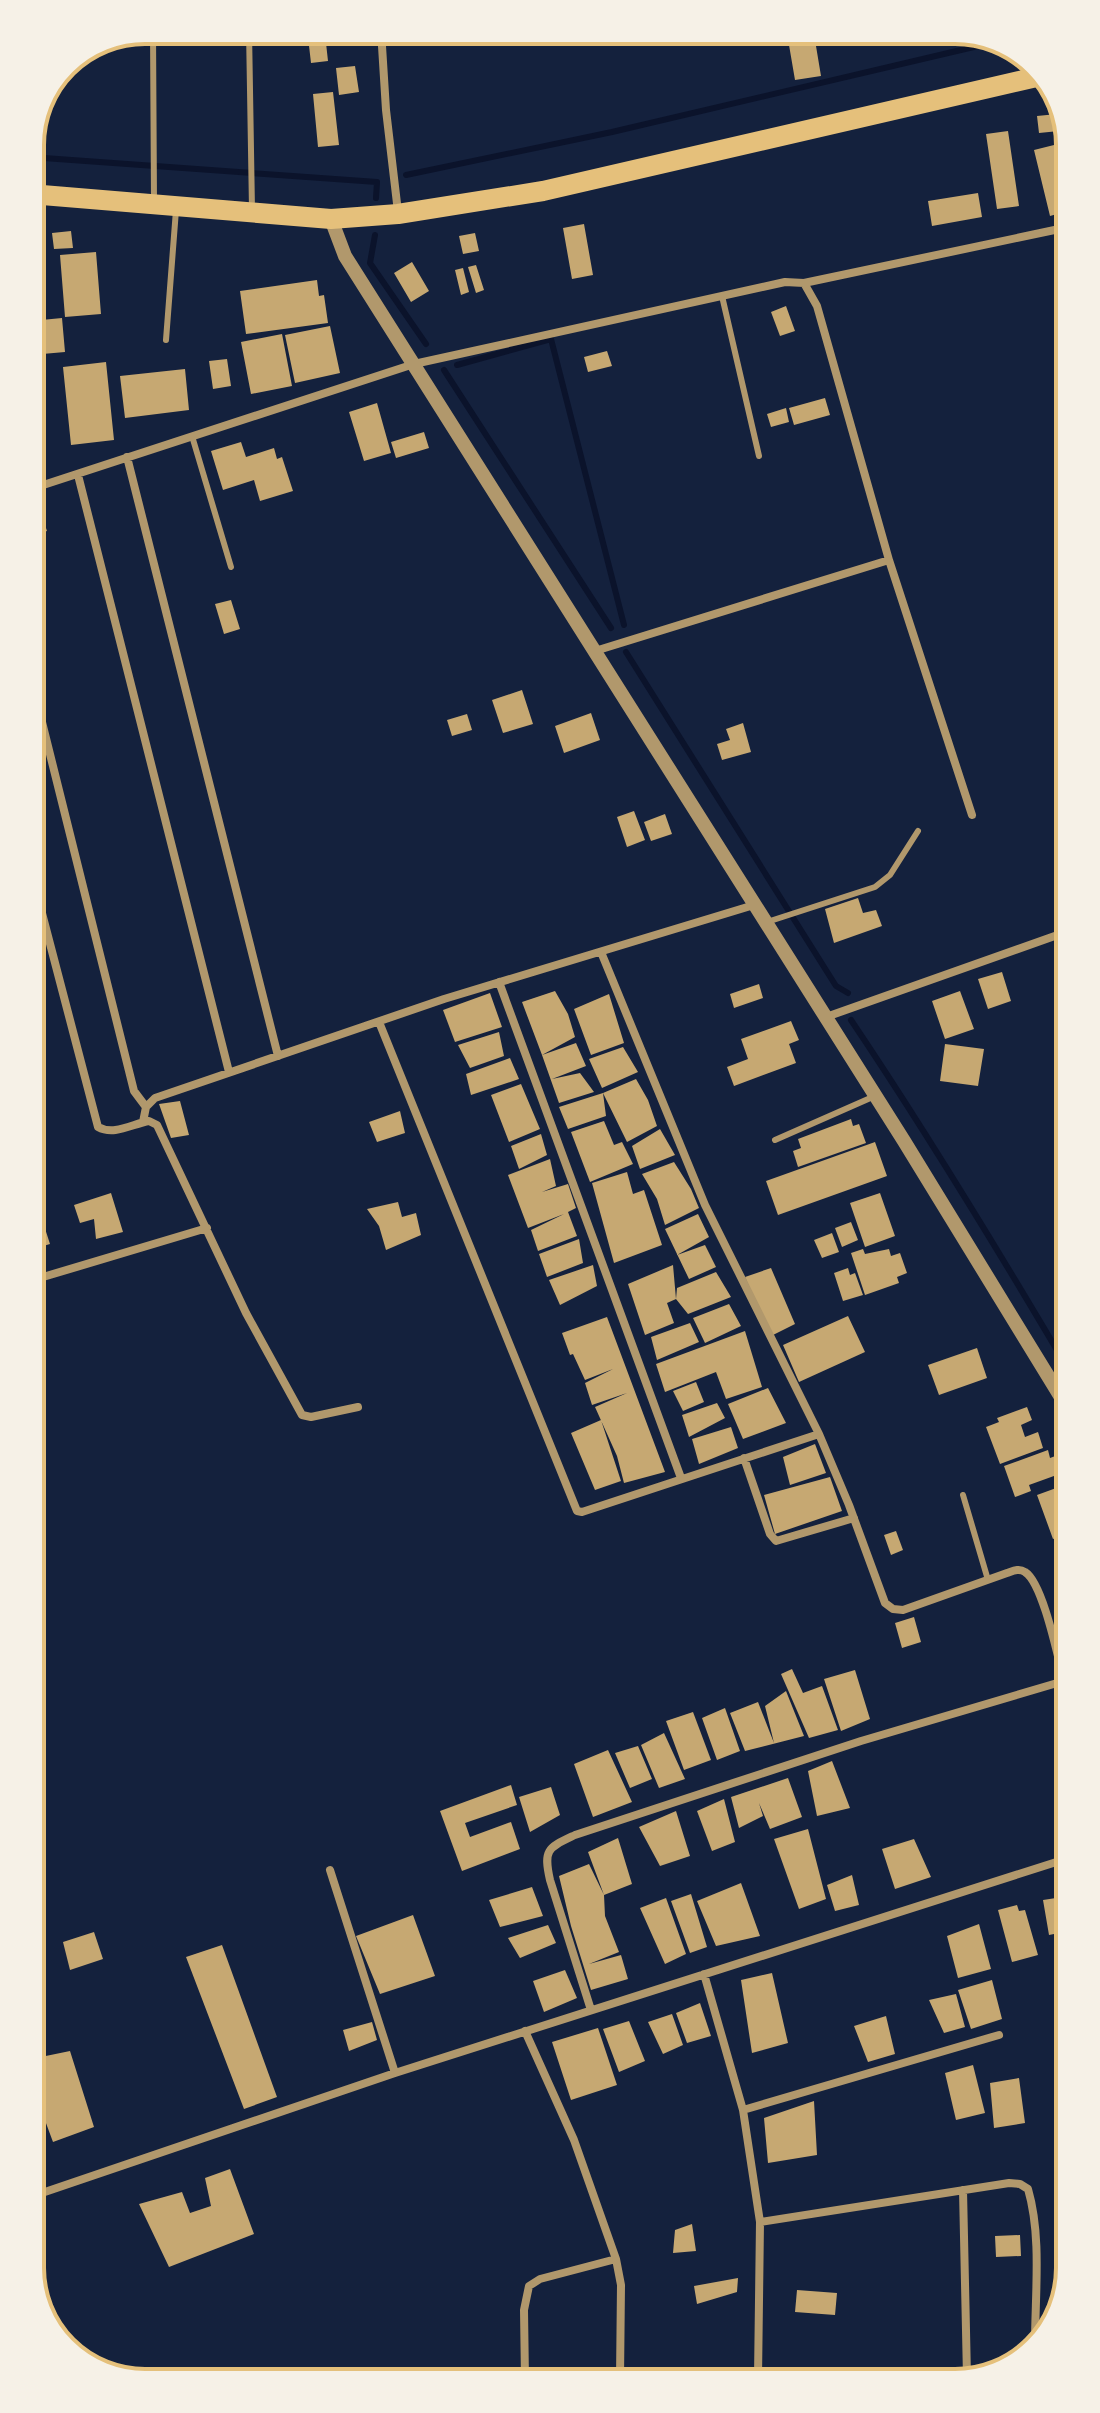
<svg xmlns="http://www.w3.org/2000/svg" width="1100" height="2413" font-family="'Public Sans',sans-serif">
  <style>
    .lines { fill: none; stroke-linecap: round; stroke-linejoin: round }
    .stream { stroke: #0b132b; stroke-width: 6 }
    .building { fill: #c6a872 }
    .service { stroke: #b1986c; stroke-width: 6 }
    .minor { stroke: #b1986c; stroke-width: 8 }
    .tertiary { stroke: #b1986c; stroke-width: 14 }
    .primary { stroke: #e5c07b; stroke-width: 20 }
    .rim { fill: none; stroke: #e5c07b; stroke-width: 4 }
  </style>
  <rect width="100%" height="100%" fill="#14213d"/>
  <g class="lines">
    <path class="stream" d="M30 157 377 182 376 198
      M406 175 612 132 995 42
      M375 235 370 263 426 344
      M457 365 551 339 624 625
      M444 370 611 628
      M626 652 836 986 848 993
      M851 1020C927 1133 998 1250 1067 1367"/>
  </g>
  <path class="building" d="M325 34 328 61 311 63 308 37Z
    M815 40 821 76 795 80 789 45Z
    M355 66 359 92 339 95 336 68Z
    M333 92 339 145 318 147 313 94Z
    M1057 114 1059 131 1039 133 1037 116Z
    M1008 131 1019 206 997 209 986 134Z
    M1062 143 1064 212 1050 216 1034 150Z
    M978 193 982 217 932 226 928 201Z
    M584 224 593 275 572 279 563 228Z
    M71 231 73 248 54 249 52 233Z
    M475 233 479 251 463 254 459 236Z
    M41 241 45 278 31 280V243Z
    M96 252 101 314 65 317 60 255Z
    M412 262 429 291 411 302 394 273Z
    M476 265 484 290 476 293 468 267Z
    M463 268 469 292 461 295 455 270Z
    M317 280 319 296 324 295 328 323 246 334 240 291Z
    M786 306 795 331 780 336 771 312Z
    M62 318 65 352 31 355V321Z
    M330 326 340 373 295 383 285 335Z
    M282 334 292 386 251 394 241 342Z
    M607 351 612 366 588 372 584 357Z
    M227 359 231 386 213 389 209 361Z
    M106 362 114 440 71 445 63 367Z
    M185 369 189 410 125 418 120 376Z
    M825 398 830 415 794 425 789 408Z
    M377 403 391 453 364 461 349 412Z
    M786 408 789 422 771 427 767 414Z
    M424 432 429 448 396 458 391 442Z
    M241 442 246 457 274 448 277 459 282 457 293 491 260 501 254 480 223 490 211 451Z
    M40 510 47 531 32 536 31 513Z
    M231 600 240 629 224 634 215 604Z
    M522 690 533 724 503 733 492 700Z
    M591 713 600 740 564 753 555 726Z
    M467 714 472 730 452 736 447 720Z
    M743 723 751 752 722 760 717 744 730 740 726 729Z
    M634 811 645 840 627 847 617 817Z
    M665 814 672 834 651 841 644 822Z
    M858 898 863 913 876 910 882 926 834 943 825 909Z
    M1002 972 1011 1001 988 1009 978 979Z
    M759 984 763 998 734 1008 730 994Z
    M555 991 568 1014 575 1037 542 1055 522 1002Z
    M960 991 974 1029 945 1039 932 1001Z
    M490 993 502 1027 455 1042 443 1010Z
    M609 994 624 1043 591 1055 574 1009Z
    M791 1021 799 1040 789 1044 796 1063 734 1086 727 1067 748 1059 741 1039Z
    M499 1032 504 1056 470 1068 458 1045Z
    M576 1043 586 1066 552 1079 580 1073 594 1092 559 1103 542 1055Z
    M945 1044 984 1049 978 1086 940 1081Z
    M623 1047 638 1072 602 1088 589 1059Z
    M510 1058 519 1079 471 1095 466 1074Z
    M636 1079 648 1100 657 1126 627 1142 603 1093Z
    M521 1084 540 1129 509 1142 491 1095Z
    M603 1093 606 1116 568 1129 559 1107Z
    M180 1101 189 1135 171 1138 159 1104Z
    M400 1111 405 1133 377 1142 369 1122Z
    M851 1119 853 1126 859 1124 866 1143 798 1167 793 1151 801 1148 798 1139Z
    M604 1121 614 1145 622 1142 633 1164 590 1182 571 1132Z
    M660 1129 675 1155 640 1169 632 1146Z
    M541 1134 547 1155 519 1169 511 1146Z
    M875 1142 887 1176 778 1215 766 1181Z
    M550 1159 556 1186 542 1192 568 1184 576 1208 568 1212 577 1236 538 1251 531 1230 564 1214 528 1228 508 1175Z
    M674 1162 691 1189 699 1208 665 1225 657 1199 642 1174Z
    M627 1172 633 1194 644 1190 662 1245 614 1263 592 1183Z
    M111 1193 123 1232 96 1239 94 1219 80 1223 74 1205Z
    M880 1193 895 1236 865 1247 850 1203Z
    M398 1202 402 1217 416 1213 421 1235 386 1250 379 1226 367 1209Z
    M39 1210 50 1244 33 1249V1212Z
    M698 1214 709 1237 677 1255 705 1245 716 1267 689 1279 665 1229Z
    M851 1222 858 1240 842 1247 835 1228Z
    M832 1233 839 1252 822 1258 814 1240Z
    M579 1239 583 1263 547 1277 539 1254Z
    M863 1249 865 1254 889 1249 891 1256 900 1253 907 1273 897 1277 899 1283 865 1295 851 1253Z
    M593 1265 597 1286 560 1305 549 1280Z
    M673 1265 676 1299 667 1303 674 1323 645 1335 628 1284Z
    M771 1268 795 1324 771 1336 745 1277Z
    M848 1268 850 1275 855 1273 863 1295 843 1301 834 1273Z
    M716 1272 731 1297 688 1314 676 1299 677 1288Z
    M729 1304 741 1326 705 1343 693 1318Z
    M848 1316 865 1352 799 1382 783 1345Z
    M607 1317 665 1472 624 1483 617 1456 595 1407 627 1393 592 1405 585 1383 613 1369 585 1380 573 1354 570 1355 562 1333Z
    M690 1323 699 1342 657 1360 651 1337Z
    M745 1331 762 1387 726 1399 716 1372 665 1392 656 1364Z
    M977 1348 987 1378 939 1395 928 1365Z
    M696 1382 704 1402 683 1411 673 1391Z
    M768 1388 786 1423 743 1439 728 1404Z
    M717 1403 725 1418 689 1437 682 1415Z
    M1027 1407 1032 1420 1021 1425 1025 1437 1038 1432 1043 1448 1000 1464 986 1427 999 1422 997 1418Z
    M601 1420 621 1481 595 1490 571 1433Z
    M731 1427 738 1448 699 1464 692 1439Z
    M815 1444 826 1473 790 1485 783 1457Z
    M1048 1450 1050 1458 1058 1455 1065 1472 1029 1485 1031 1491 1015 1497 1004 1466Z
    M830 1477 842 1511 775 1534 764 1495Z
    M1059 1487 1068 1512V1534L1053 1539 1037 1495Z
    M896 1531 903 1550 891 1555 884 1535Z
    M914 1617 921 1642 902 1648 895 1623Z
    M792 1669 803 1693 822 1686 838 1730 809 1738 781 1674Z
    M855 1670 870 1719 841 1731 824 1679Z
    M786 1691 804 1736 745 1751 730 1713 758 1702 774 1743 765 1706Z
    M725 1708 740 1751 717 1760 702 1718Z
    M693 1712 711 1760 684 1770 666 1721Z
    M664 1733 685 1779 659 1788 641 1745Z
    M638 1746 652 1779 630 1788 615 1753Z
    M608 1750 632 1802 593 1817 574 1764Z
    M832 1761 850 1808 817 1816 808 1771Z
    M788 1778 802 1817 770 1829 759 1803 763 1816 739 1828 731 1797Z
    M511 1785 517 1805 465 1823 470 1837 511 1822 520 1849 462 1871 440 1811Z
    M551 1787 560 1815 530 1832 519 1797Z
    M724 1799 735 1842 712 1851 697 1811Z
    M676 1811 690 1856 660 1866 639 1827Z
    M808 1829 826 1899 799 1909 774 1839Z
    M618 1838 632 1884 604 1895 605 1916 619 1952 589 1964 621 1955 628 1979 591 1990 571 1926 559 1876 589 1864 604 1895 588 1852Z
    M914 1839 931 1877 895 1889 882 1849Z
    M852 1875 859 1905 835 1911 827 1885Z
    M741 1883 760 1936 716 1946 697 1901Z
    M532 1887 543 1916 500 1927 489 1900Z
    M691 1894 707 1947 690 1953 671 1901Z
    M1069 1896V1931L1049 1935 1043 1900Z
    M666 1898 686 1954 665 1964 640 1908Z
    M1017 1905 1019 1911 1025 1910 1038 1955 1012 1962 998 1910Z
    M413 1915 435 1976 380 1994 356 1936Z
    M979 1924 991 1969 958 1978 947 1936Z
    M548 1925 556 1943 520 1958 508 1938Z
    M94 1932 103 1959 70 1970 63 1942Z
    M222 1945 277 2097 244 2109 186 1957Z
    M565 1970 577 1998 544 2012 533 1981Z
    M772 1973 788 2043 752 2053 741 1980Z
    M992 1980 1002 2019 971 2029 958 1990Z
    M956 1994 965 2027 944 2033 929 2000Z
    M700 2003 711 2036 687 2043 676 2013Z
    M672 2014 683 2045 663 2054 648 2022Z
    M886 2016 895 2054 868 2062 854 2026Z
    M629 2021 645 2061 619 2072 603 2029Z
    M372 2022 377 2040 349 2051 343 2030Z
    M598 2028 617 2085 571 2100 552 2042Z
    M70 2051 94 2127 53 2142 40 2107 36 2108V2058Z
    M973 2065 985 2113 956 2120 945 2073Z
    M1019 2078 1025 2123 994 2128 990 2083Z
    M814 2101 817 2155 768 2163 764 2118Z
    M230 2169 254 2234 169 2267 139 2204 182 2192 190 2213 211 2206 205 2178Z
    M692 2224 696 2251 673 2253 675 2230Z
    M1020 2235 1021 2256 996 2257 995 2236Z
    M1070 2243V2261L1059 2263 1057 2245Z
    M738 2278 737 2292 697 2304 694 2286Z
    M797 2290 837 2293 835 2315 795 2312Z"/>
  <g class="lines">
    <path class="service" d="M153 30 154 202
      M249 30 252 210
      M722 296 759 456
      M166 340 176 210
      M192 436 231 567
      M767 922 875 887 890 875 918 831
      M775 1140 875 1096
      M963 1495 988 1580"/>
    <path class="minor" d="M381 30 386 110 398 212
      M804 283 1064 228
      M127 457 278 1056
      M78 475 229 1072
      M31 489 414 364 785 282 804 283 817 306 889 560 972 815
      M595 651 889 560
      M32 682 134 1091 146 1107
      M32 875 98 1127C114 1136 132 1124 149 1121L157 1125 246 1313 302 1415 311 1417 358 1407
      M601 952 705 1205 819 1434 849 1505 885 1603 893 1609 903 1610 1007 1573C1013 1571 1019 1568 1025 1572 1043 1583 1058 1658 1064 1681
      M499 982 681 1478
      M826 1017 1066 932
      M379 1022 577 1511 582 1512 819 1434
      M143 1122 146 1107 155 1098 444 999 754 905
      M33 1280 207 1228
      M744 1458 770 1534 776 1541 854 1518
      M330 1870 395 2073
      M704 1974 743 2110 760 2222 758 2378
      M591 2010 550 1880C543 1849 548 1848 575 1835L861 1741 1064 1681 1068 1692
      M525 2031 574 2140 616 2259 621 2285 620 2379
      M743 2110 999 2035
      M963 2190 967 2377
      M36 2195 395 2073 1069 1858
      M760 2222 1009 2183 1020 2184 1028 2189C1042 2237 1035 2294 1035 2344
      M525 2380 524 2310 529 2286 540 2279 616 2259"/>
    <path class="tertiary" d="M331 219 345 256 904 1141 1067 1407"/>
    <path class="primary" d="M30 194 331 219 398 214 543 191 1041 76"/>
  </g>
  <path d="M0 0H1100V2413H0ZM145 44H955A101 101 0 0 1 1056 145V2268A101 101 0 0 1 955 2369H145A101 101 0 0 1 44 2268V145A101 101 0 0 1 145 44Z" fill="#f6f1e7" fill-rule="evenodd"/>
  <path class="rim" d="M145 44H955A101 101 0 0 1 1056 145V2268A101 101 0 0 1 955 2369H145A101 101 0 0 1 44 2268V145A101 101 0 0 1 145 44Z"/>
</svg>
